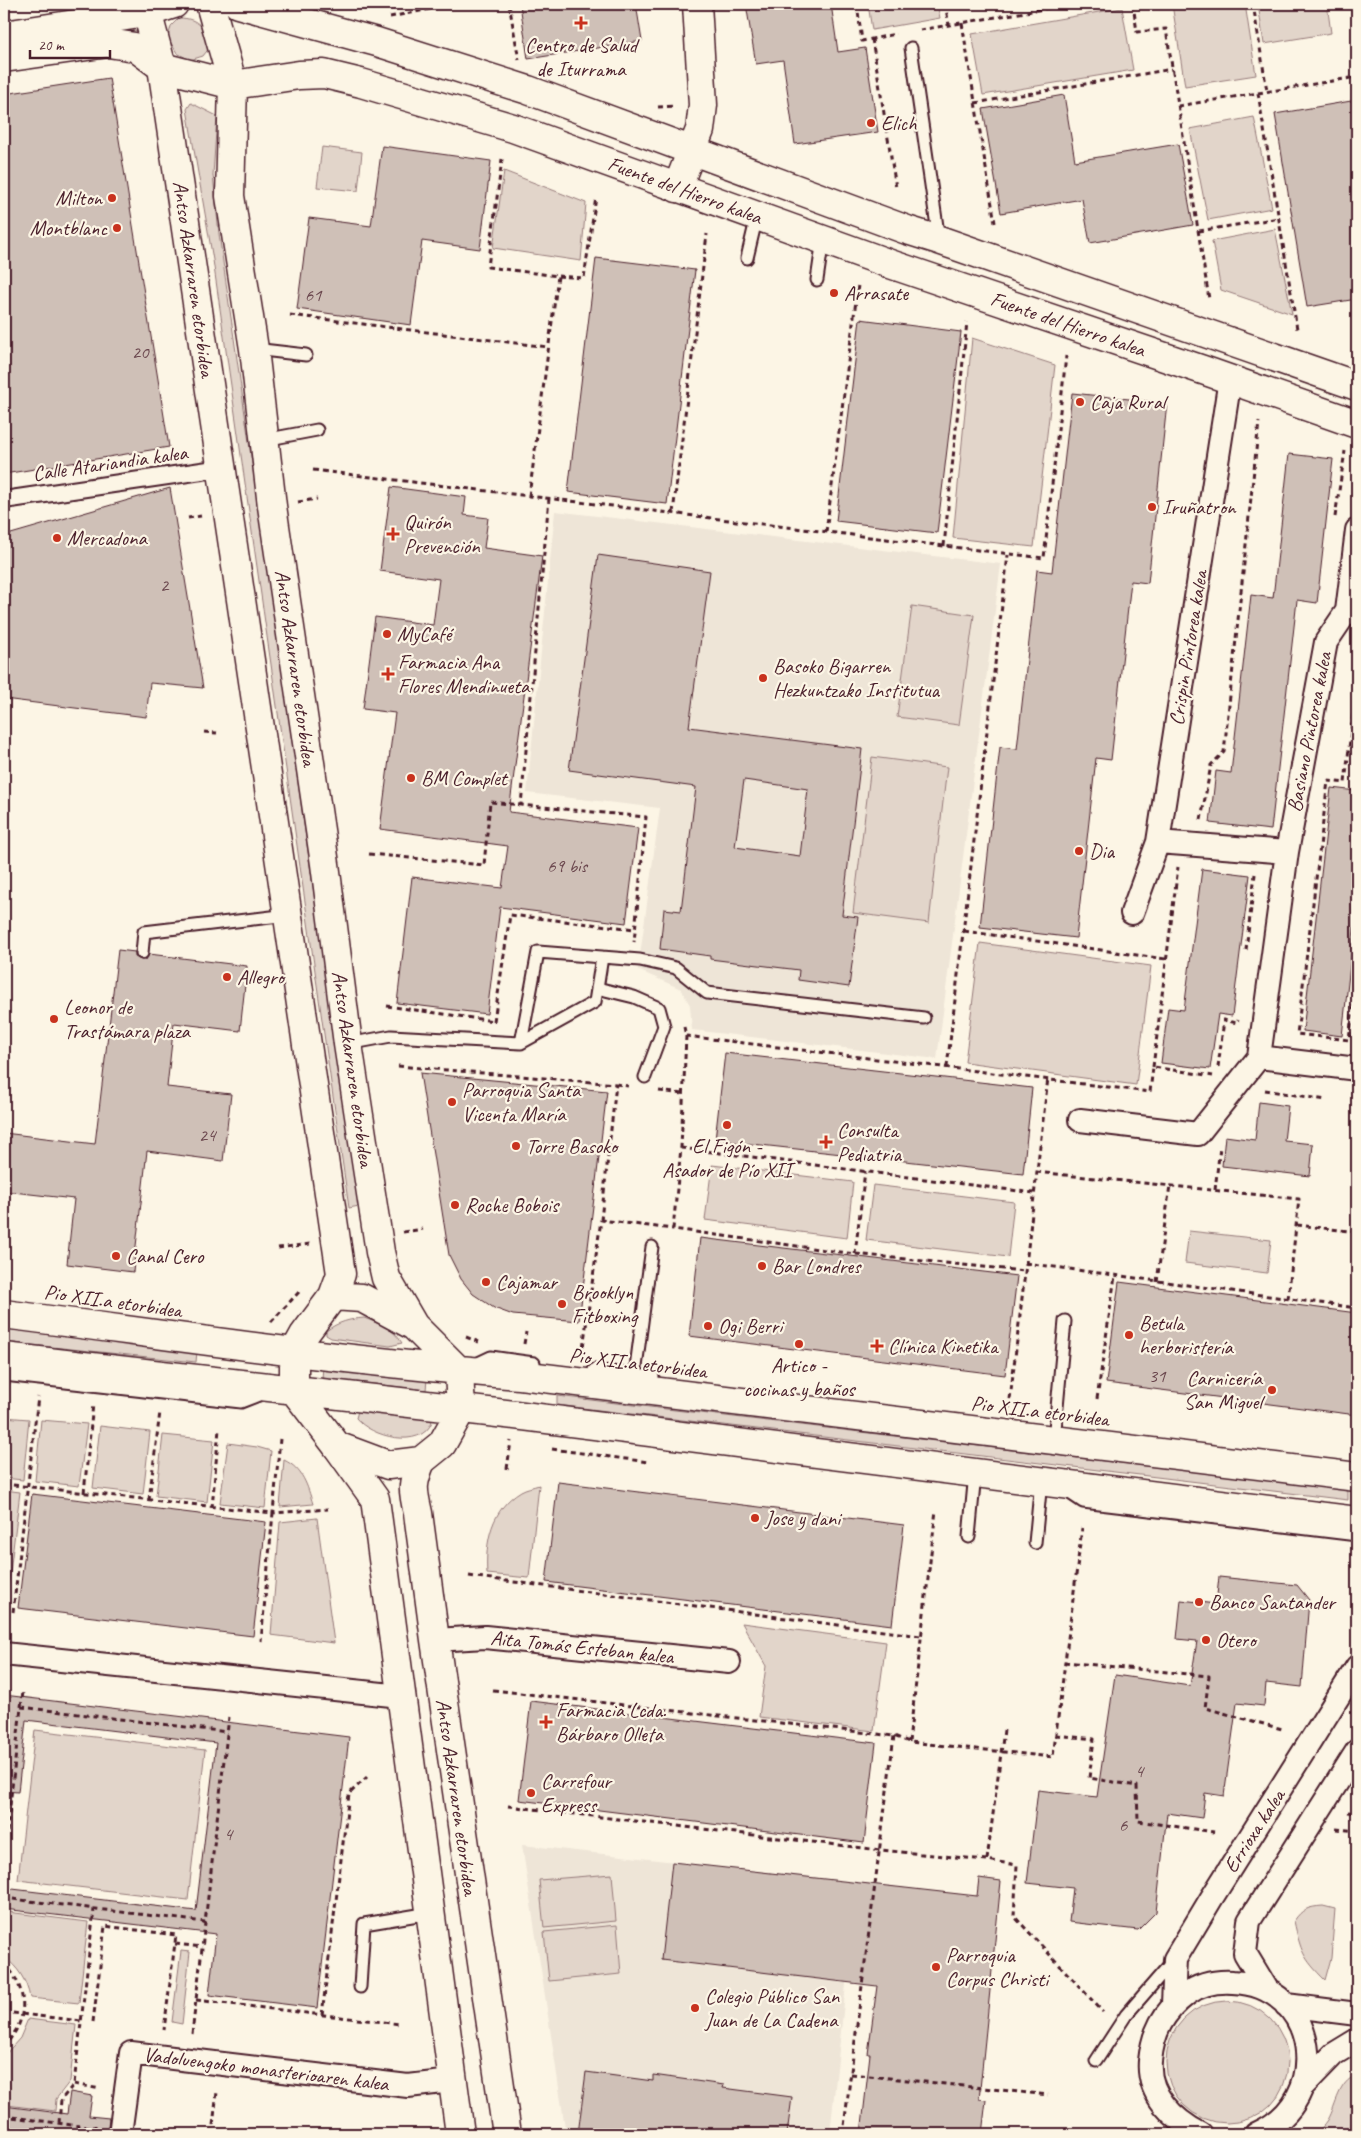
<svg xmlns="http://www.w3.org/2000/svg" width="1361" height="2138" font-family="Caveat,sans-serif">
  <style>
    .built { fill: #eee5d7 }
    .green { fill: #e2d5ca; stroke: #967a7a }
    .building { fill: #cfc0b7; stroke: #4a1f2b; fill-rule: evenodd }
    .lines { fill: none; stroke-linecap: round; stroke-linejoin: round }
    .service-casing { stroke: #4a1f2b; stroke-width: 15 }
    .pedestrian-casing { stroke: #4a1f2b; stroke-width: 20 }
    .minor-casing { stroke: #4a1f2b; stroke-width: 26 }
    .tertiary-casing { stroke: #4a1f2b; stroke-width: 31 }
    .secondary-casing { stroke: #4a1f2b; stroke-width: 31 }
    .path { stroke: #4a1f2b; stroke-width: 3; stroke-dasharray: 5 4; stroke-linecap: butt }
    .service { stroke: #fcf5e5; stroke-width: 11 }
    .pedestrian { stroke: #fcf5e5; stroke-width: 16 }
    .minor { stroke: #fcf5e5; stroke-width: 22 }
    .tertiary { stroke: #fcf5e5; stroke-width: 28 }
    .secondary { stroke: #fcf5e5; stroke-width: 28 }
    .poi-dot { fill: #c8321e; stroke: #fcf5e5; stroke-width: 2 }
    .labels { text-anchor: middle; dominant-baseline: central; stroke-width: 4.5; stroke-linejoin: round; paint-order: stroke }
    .number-label { font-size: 19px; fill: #6b474e }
    .poi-label { font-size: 21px; fill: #4a1f2b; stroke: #fcf5e5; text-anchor: start }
    .street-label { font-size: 21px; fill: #4a1f2b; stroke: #fcf5e5 }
  </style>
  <rect width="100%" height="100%" fill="#fcf5e5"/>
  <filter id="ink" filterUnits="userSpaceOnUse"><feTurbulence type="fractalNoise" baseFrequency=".02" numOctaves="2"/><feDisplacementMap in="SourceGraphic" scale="10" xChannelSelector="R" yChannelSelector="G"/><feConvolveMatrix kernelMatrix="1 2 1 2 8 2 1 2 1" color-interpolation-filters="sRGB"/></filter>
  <g filter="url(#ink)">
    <path class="built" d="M555 511 1001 564 937 1059 692 1030 690 1005 681 989 638 970 660 808 527 793Z
      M522 1845 857 1882 830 2134H566Z"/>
    <path class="green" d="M868 4H937L940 18 872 30Z
      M1172 4H1245L1256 75 1185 86Z
      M1258 4H1327L1331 33 1264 44Z
      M1122 8 1133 70 983 95 972 34Z
      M179 18C199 18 206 29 210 47L203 56 190 60 177 53 168 38 171 26Z
      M191 103 217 116 213 175 219 234 359 1206 349 1208 213 260 187 109Z
      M1254 117 1272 208 1208 220 1190 129Z
      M322 147 362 152 358 191 317 187Z
      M504 171 586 203 581 261 493 248Z
      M1275 229 1292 314 1221 290 1212 241Z
      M972 338 1055 365 1034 547 953 538Z
      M912 606 974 615 959 725 897 717Z
      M872 757 947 767 929 923 853 913Z
      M980 943 1151 966 1136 1085 965 1062Z
      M712 1165 853 1182 847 1238 705 1220Z
      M873 1185 1014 1202 1008 1257 866 1240Z
      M1189 1231 1271 1240 1267 1273 1185 1263Z
      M364 1318C380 1324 393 1328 402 1343L390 1346 331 1338 326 1335V1331C338 1322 350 1319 364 1318Z
      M4 1329 197 1351 196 1362 4 1342Z
      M323 1367 427 1379 426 1390 322 1378Z
      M557 1396 1348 1490V1500L557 1405Z
      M358 1411 430 1419 432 1422C421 1450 371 1437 356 1418Z
      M4 1417 29 1419 23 1480 4 1478Z
      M41 1420 87 1424 79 1486 35 1481Z
      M100 1426 150 1432 143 1494 93 1488Z
      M163 1435 214 1440 207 1502 156 1496Z
      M228 1443 257 1447 271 1451 265 1508 220 1503Z
      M284 1460C303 1469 307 1485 313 1504L280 1507Z
      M539 1485 529 1578 487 1574C485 1542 491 1509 521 1491 526 1488 533 1487 539 1485Z
      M4 1490 20 1492 6 1605H4Z
      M317 1518 334 1643 271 1635 280 1522Z
      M742 1623 886 1642 874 1731 759 1717 766 1666Z
      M35 1730 205 1750 188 1900 18 1880Z
      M612 1874 616 1921 544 1928 539 1880Z
      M1323 1906 1335 1909 1331 1958 1325 1980C1303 1958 1301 1952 1294 1921 1302 1909 1308 1907 1323 1906Z
      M7 1912 88 1922 79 2003 30 1998C27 1981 18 1967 4 1957Z
      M617 1925 621 1974 549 1981 544 1932Z
      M181 1951 190 1952 182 2024 172 2022Z
      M1166 2062a61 61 0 1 1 122 0a61 61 0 1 1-122 0Z
      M28 2019 76 2025 70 2081 56 2099 55 2111 7 2105 4 2080V2056L20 2038Z
      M1357 2075V2134H1315C1319 2130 1325 2125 1328 2120 1337 2104 1338 2082 1357 2075Z"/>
    <path class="building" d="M520 4H636L642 41 528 59Z
      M746 4H831L838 52 865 48 878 132 795 144 783 60 756 64Z
      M109 78 169 447 4 474V94Z
      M1064 95 1075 161 1178 144 1193 225 1090 243 1082 199 1001 213 983 109Z
      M1357 100V299L1307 307 1275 114Z
      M382 146 491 161 480 249 422 241 411 325 297 309 309 218 371 226Z
      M596 258 695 270 667 504 568 492Z
      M860 319 961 332 937 533 836 521Z
      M1072 393 1167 403 1148 583 1131 581 1111 760 1096 758 1076 938 980 927 1000 747 1017 749 1037 570 1052 572Z
      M1289 454 1333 459 1317 603 1297 600 1271 830 1210 823 1216 771 1231 773 1251 595 1273 598Z
      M391 487 466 497 464 515 488 518 484 548 542 556 509 812 638 828 626 923 500 907 487 1014 397 1003 412 877 502 888 508 846 380 829 395 713 363 709 375 617 433 625 439 579 380 571Z
      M170 488 203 688 150 683 146 717 4 699V536Z
      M598 555 710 571 689 727 862 749 842 915 858 917 849 987 798 980 799 970 710 959V956L660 949 664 909 681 911 696 787 569 770ZM744 780 808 789 800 856 735 847Z
      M1331 788 1357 791V903L1342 1036 1303 1031Z
      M1202 869 1250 875 1232 1016 1218 1014 1210 1069 1161 1063 1168 1008 1184 1010Z
      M118 950 135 952V957L141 960H146L149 954 247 966 240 1031 174 1023 167 1087 231 1094 223 1161 147 1151 133 1272 67 1264 74 1199 4 1191V1133L95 1144Z
      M725 1053 1032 1088 1023 1174 715 1140Z
      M420 1073 607 1091 579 1321 513 1315 494 1308 473 1294 461 1279 449 1255Z
      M1259 1102 1288 1106 1284 1141 1313 1144 1310 1176 1222 1166 1225 1136 1255 1140Z
      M700 1238 1017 1276 1005 1375 689 1336Z
      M1119 1282 1357 1313V1415L1106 1383Z
      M558 1482 904 1525 892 1625 546 1582Z
      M32 1494 266 1522 253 1636 18 1608Z
      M1219 1577 1297 1585 1309 1600 1302 1687 1266 1683 1264 1706 1237 1703 1224 1796 1205 1793 1202 1818 1167 1813 1156 1912 1138 1930 1069 1922 1073 1888 1027 1883 1038 1790 1097 1797 1115 1675 1190 1686 1197 1641 1177 1639 1181 1600 1216 1604Z
      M4 1695 349 1737 317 2008 209 1995 216 1934 4 1909V1888L196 1911 216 1743 26 1720 18 1792 4 1791Z
      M531 1701 876 1743 864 1843 519 1800Z
      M672 1862 977 1896 979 1878 1001 1881 979 2099 986 2100 982 2134H861L870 2054H868L877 1986 661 1960Z
      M586 2072 653 2081V2075L724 2085 723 2088 792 2097 787 2134H578Z
      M70 2092 92 2096 89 2116 109 2118 107 2134H44L4 2129V2106L67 2114Z"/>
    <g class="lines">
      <defs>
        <path id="service" d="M911 48 939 240
          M747 258 757 216
          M817 280 823 239
          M254 349 306 355
          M264 440 317 430
          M142 953 144 932 288 915
          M602 957 640 960 676 968 707 993 924 1018
          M597 988 634 997 659 1008 664 1026 645 1077
          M348 1044 391 1036 521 1043 595 1002 602 957 538 952 521 1043
          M474 1365 491 1357 534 1363
          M594 1370 653 1377
          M4 1375 241 1402 264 1393
          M634 1382 652 1247
          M1054 1440 1065 1321
          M1068 1492 1083 1502 1357 1535
          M969 1537 975 1473
          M1035 1543 1041 1481
          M360 1987 364 1924 430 1913
          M1096 2061 1126 2015 1172 1962"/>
        <path id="pedestrian" d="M4 500 222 468"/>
        <path id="minor" d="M1158 842 1287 852
          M1132 913 1158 842 1230 379
          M1259 1057 1287 852 1326 642 1347 611 1357 530
          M1080 1120 1198 1134 1259 1057 1357 1069
          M435 1640 485 1637 729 1662
          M4 1654 401 1696
          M1268 1991 1245 1953 1249 1921 1357 1751
          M1173 2004 1175 1959 1211 1899 1357 1667
          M1286 2005 1357 2014
          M1304 2085 1334 2054 1357 2040
          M120 2134 131 2053 408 2086 452 2081
          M1201 2134C1174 2120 1147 2095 1150 2061 1153 2032 1163 2012 1187 1994 1200 1984 1216 1981 1233 1982 1318 1985 1336 2099 1256 2134"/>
        <path id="tertiary" d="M4 35 146 13
          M4 58 108 43 135 47 162 67
          M677 188 700 130 703 105 697 4
          M337 1446 375 1499 460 2134
          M421 1461C412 1484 412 1488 418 1513L435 1640 507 2134"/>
        <path id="secondary" d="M145 4 162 67 341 1274 333 1296 304 1335 294 1353V1390L337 1446 388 1465 421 1461 442 1444 461 1410 459 1371 414 1326 386 1278 380 1252 348 1044 325 864 272 506 254 349 230 196 233 85 210 4
          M238 4 377 42 528 90 907 230 939 240 1357 386
          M146 13 174 4
          M162 67 233 85 299 75 324 74 361 83 513 128 893 265 1203 370 1357 424
          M333 1296 362 1298 414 1326
          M4 1314C176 1336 347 1362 520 1375L1357 1477
          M4 1357 515 1415 1357 1521"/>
      </defs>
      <use href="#service" class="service-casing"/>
      <use href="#pedestrian" class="pedestrian-casing"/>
      <use href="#minor" class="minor-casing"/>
      <use href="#tertiary" class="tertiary-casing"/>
      <use href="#secondary" class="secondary-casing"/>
      <path class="path" d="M509 4 519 60
        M857 4 862 41 896 34
        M945 4 949 25
        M1133 4 1137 32 1166 29 1209 299
        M1253 4 1267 91
        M1353 4 1357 29
        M390 17 455 4
        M962 23 995 223
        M920 30 1072 4
        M872 39 896 188
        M1258 93 1297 329
        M975 103 1172 69
        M1178 106 1357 77
        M658 107 676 106
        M502 159 488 267 558 276 529 496
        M1199 231 1279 218
        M558 276 584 278 596 197
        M290 315 548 347
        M313 470 1044 558 1066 356
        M549 498 521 805 646 817 634 942
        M298 502 317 499
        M673 513 707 234
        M1335 517 1345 451
        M188 518 201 516
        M826 532 858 285
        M944 546 967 322
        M1357 679 1345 783 1328 781 1297 1034 1349 1040 1357 973
        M204 732 217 733
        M1201 820 1211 765 1224 752 1259 422
        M369 854 484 865 490 802 521 805
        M964 931 1166 959
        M1246 950 1255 874
        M387 1006 494 1021 510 915 635 929
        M684 1027 686 1036 1150 1092 1153 1067 1213 1076
        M686 1036 681 1148 673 1229 855 1254 1024 1271
        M398 1066 616 1084 601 1220
        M947 1067 1008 555
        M1153 1067 1178 867
        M1218 1067 1224 1020 1237 1023 1238 1020
        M616 1084 628 1086
        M1265 1090 1326 1100
        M659 1091 683 1094
        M681 1148 1034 1193
        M1036 1172 1299 1199 1288 1299
        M1215 1190 1220 1147
        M1297 1225 1357 1232
        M403 1232 423 1229
        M278 1248 310 1244
        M855 1254 865 1171
        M1025 1263 1357 1308
        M1157 1282 1170 1185
        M271 1322 299 1292
        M466 1337 479 1342
        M524 1344 526 1332
        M582 1355 601 1220 673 1229
        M1097 1399 1115 1276
        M1009 1408 1048 1078
        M280 1439 273 1513 328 1509
        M552 1449 648 1462
        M507 1469 511 1441
        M4 1484 273 1513 261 1641
        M84 1493 93 1404
        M149 1500 160 1412
        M212 1508 219 1429
        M469 1576 921 1636
        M13 1612 38 1397
        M1064 1662 1209 1676 1205 1708 1282 1729
        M493 1690 894 1736 909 1742 1053 1757 1082 1528
        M21 1707 23 1692
        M1004 1730 987 1860 1017 1865 1014 1916 1103 2012
        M1056 1735 1094 1739 1089 1778 1137 1786 1138 1821 1214 1832
        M909 1742 936 1510
        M508 1806 880 1850 987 1860
        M1348 1812 1357 1813
        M1336 1829 1357 1831
        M4 1859 21 1707 227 1732
        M4 1898 205 1922
        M175 1944 202 1947
        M4 1963C28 1988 30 2021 4 2045
        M196 2000 400 2024
        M4 2012 81 2021
        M322 2015 349 1794 367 1777
        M93 2022 105 1926 176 1935 164 2030
        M192 2034 229 1717
        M851 2074 1048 2095
        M74 2084 100 2089
        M4 2116 95 2128V2125
        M59 2123 61 2100 74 2084 94 1909
        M212 2134 217 2092
        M843 2134 894 1736"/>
      <use href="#service" class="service"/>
      <use href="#pedestrian" class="pedestrian"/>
      <use href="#minor" class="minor"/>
      <use href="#tertiary" class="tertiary"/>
      <use href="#secondary" class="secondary"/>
    </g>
  </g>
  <g class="poi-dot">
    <path d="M578.5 15.5h5v5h5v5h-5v5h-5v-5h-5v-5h5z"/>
    <circle cx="871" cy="123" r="5"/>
    <circle cx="112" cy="198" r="5"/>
    <circle cx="117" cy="228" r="5"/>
    <circle cx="834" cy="293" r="5"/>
    <circle cx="1080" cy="402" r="5"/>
    <circle cx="1152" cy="507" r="5"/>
    <path d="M390.5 526.5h5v5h5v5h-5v5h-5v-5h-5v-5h5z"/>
    <circle cx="57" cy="538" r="5"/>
    <circle cx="387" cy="634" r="5"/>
    <path d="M385.5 666.5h5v5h5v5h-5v5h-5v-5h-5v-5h5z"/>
    <circle cx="763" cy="678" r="5"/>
    <circle cx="411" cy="778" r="5"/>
    <circle cx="1079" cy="851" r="5"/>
    <circle cx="227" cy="977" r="5"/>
    <circle cx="54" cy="1019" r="5"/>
    <circle cx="452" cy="1102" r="5"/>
    <circle cx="727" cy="1125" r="5"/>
    <path d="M823.5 1134.5h5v5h5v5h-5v5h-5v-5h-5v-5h5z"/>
    <circle cx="516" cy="1146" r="5"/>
    <circle cx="455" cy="1205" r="5"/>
    <circle cx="116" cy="1256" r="5"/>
    <circle cx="762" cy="1266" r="5"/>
    <circle cx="486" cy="1282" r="5"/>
    <circle cx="562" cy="1304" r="5"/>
    <circle cx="708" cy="1326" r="5"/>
    <circle cx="1129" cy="1335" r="5"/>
    <circle cx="799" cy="1344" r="5"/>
    <path d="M874.5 1338.5h5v5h5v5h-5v5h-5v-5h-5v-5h5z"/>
    <circle cx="1272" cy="1390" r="5"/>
    <circle cx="755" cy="1518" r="5"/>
    <circle cx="1199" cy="1602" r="5"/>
    <circle cx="1206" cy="1640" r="5"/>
    <path d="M543.5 1714.5h5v5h5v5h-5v5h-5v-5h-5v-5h5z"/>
    <circle cx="531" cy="1793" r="5"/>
    <circle cx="936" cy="1967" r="5"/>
    <circle cx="695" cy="2008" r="5"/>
  </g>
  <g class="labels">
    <g class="number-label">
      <text x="313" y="295">61</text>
      <text x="140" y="352">20</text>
      <text x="164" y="585">2</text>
      <text x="567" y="866">69 bis</text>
      <text x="207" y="1135">24</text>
      <text x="1157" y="1376">31</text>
      <text x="1139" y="1771">4</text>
      <text x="1123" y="1825">6</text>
      <text x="228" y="1834">4</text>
    </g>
    <g class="poi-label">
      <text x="581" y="45" text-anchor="middle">Centro de Salud<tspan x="581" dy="24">de Iturrama</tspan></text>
      <text x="881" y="123">Elich</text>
      <text x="102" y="198" text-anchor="end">Milton</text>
      <text x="107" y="228" text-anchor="end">Montblanc</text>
      <text x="844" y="293">Arrasate</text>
      <text x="1090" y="402">Caja Rural</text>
      <text x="1162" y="507">Iruñatron</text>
      <text x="404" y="522">Quirón<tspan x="404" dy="24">Prevención</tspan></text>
      <text x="67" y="538">Mercadona</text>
      <text x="397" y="634">MyCafé</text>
      <text x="398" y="662">Farmacia Ana<tspan x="398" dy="24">Flores Mendinueta</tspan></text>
      <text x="773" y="666">Basoko Bigarren<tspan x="773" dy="24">Hezkuntzako Institutua</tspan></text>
      <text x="421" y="778">BM Complet</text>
      <text x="1089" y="851">Dia</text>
      <text x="237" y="977">Allegro</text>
      <text x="64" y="1007">Leonor de<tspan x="64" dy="24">Trastámara plaza</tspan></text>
      <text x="462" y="1090">Parroquia Santa<tspan x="462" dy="24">Vicenta María</tspan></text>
      <text x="837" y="1130">Consulta<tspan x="837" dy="24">Pediatria</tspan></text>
      <text x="526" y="1146">Torre Basoko</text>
      <text x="727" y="1146" text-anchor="middle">El Figón -<tspan x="727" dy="24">Asador de Pío XII</tspan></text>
      <text x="465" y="1205">Roche Bobois</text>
      <text x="126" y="1256">Canal Cero</text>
      <text x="772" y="1266">Bar Londres</text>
      <text x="496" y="1282">Cajamar</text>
      <text x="572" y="1292">Brooklyn<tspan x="572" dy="24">Fitboxing</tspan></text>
      <text x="1139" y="1323">Betula<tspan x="1139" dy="24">herboristería</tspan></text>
      <text x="718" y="1326">Ogi Berri</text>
      <text x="888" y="1346">Clínica Kinetika</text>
      <text x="799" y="1365" text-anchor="middle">Artico -<tspan x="799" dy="24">cocinas y baños</tspan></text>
      <text x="1262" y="1378" text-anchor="end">Carnicería<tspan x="1262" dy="24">San Miguel</tspan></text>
      <text x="765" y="1518">Jose y dani</text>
      <text x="1209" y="1602">Banco Santander</text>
      <text x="1216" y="1640">Otero</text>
      <text x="556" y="1710">Farmacia Lcda.<tspan x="556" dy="24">Bárbaro Olleta</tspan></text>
      <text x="541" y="1781">Carrefour<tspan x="541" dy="24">Express</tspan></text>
      <text x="946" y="1955">Parroquia<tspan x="946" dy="24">Corpus Christi</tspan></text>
      <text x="705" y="1996">Colegio Público San<tspan x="705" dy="24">Juan de La Cadena</tspan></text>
    </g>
    <g class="street-label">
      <text transform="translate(685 190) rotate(20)">Fuente del Hierro kalea</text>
      <text transform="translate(194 279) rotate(82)">Antso Azkarraren etorbidea</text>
      <text transform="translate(1068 324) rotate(19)">Fuente del Hierro kalea</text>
      <text transform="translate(110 463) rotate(-8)">Calle Atariandia kalea</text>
      <text transform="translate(1188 648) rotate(-81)">Crispin Pintorea kalea</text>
      <text transform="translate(296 668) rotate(82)">Antso Azkarraren etorbidea</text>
      <text transform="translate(1309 732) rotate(-79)">Basiano Pintorea kalea</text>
      <text transform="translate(353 1069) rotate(82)">Antso Azkarraren etorbidea</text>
      <text transform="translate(113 1301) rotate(8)">Pio XII.a etorbidea</text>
      <text transform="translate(638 1363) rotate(7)">Pio XII.a etorbidea</text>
      <text transform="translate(1040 1411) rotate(7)">Pio XII.a etorbidea</text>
      <text transform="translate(582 1647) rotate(6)">Aita Tomás Esteban kalea</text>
      <text transform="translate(457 1797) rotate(82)">Antso Azkarraren etorbidea</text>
      <text transform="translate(1254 1831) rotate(-57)">Errioxa kalea</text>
      <text transform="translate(266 2069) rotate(7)">Vadoluengoko monasterioaren kalea</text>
    </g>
  </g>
  <rect width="1361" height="2138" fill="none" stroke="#fcf5e5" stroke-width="20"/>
  <rect x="10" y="10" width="1341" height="2118" fill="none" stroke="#4a1f2b" stroke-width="2" filter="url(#ink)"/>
  <path d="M30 50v8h80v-8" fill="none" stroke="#4a1f2b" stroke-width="2.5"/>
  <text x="38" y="50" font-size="15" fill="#4a1f2b" stroke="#fcf5e5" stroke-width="4" paint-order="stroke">20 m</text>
</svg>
